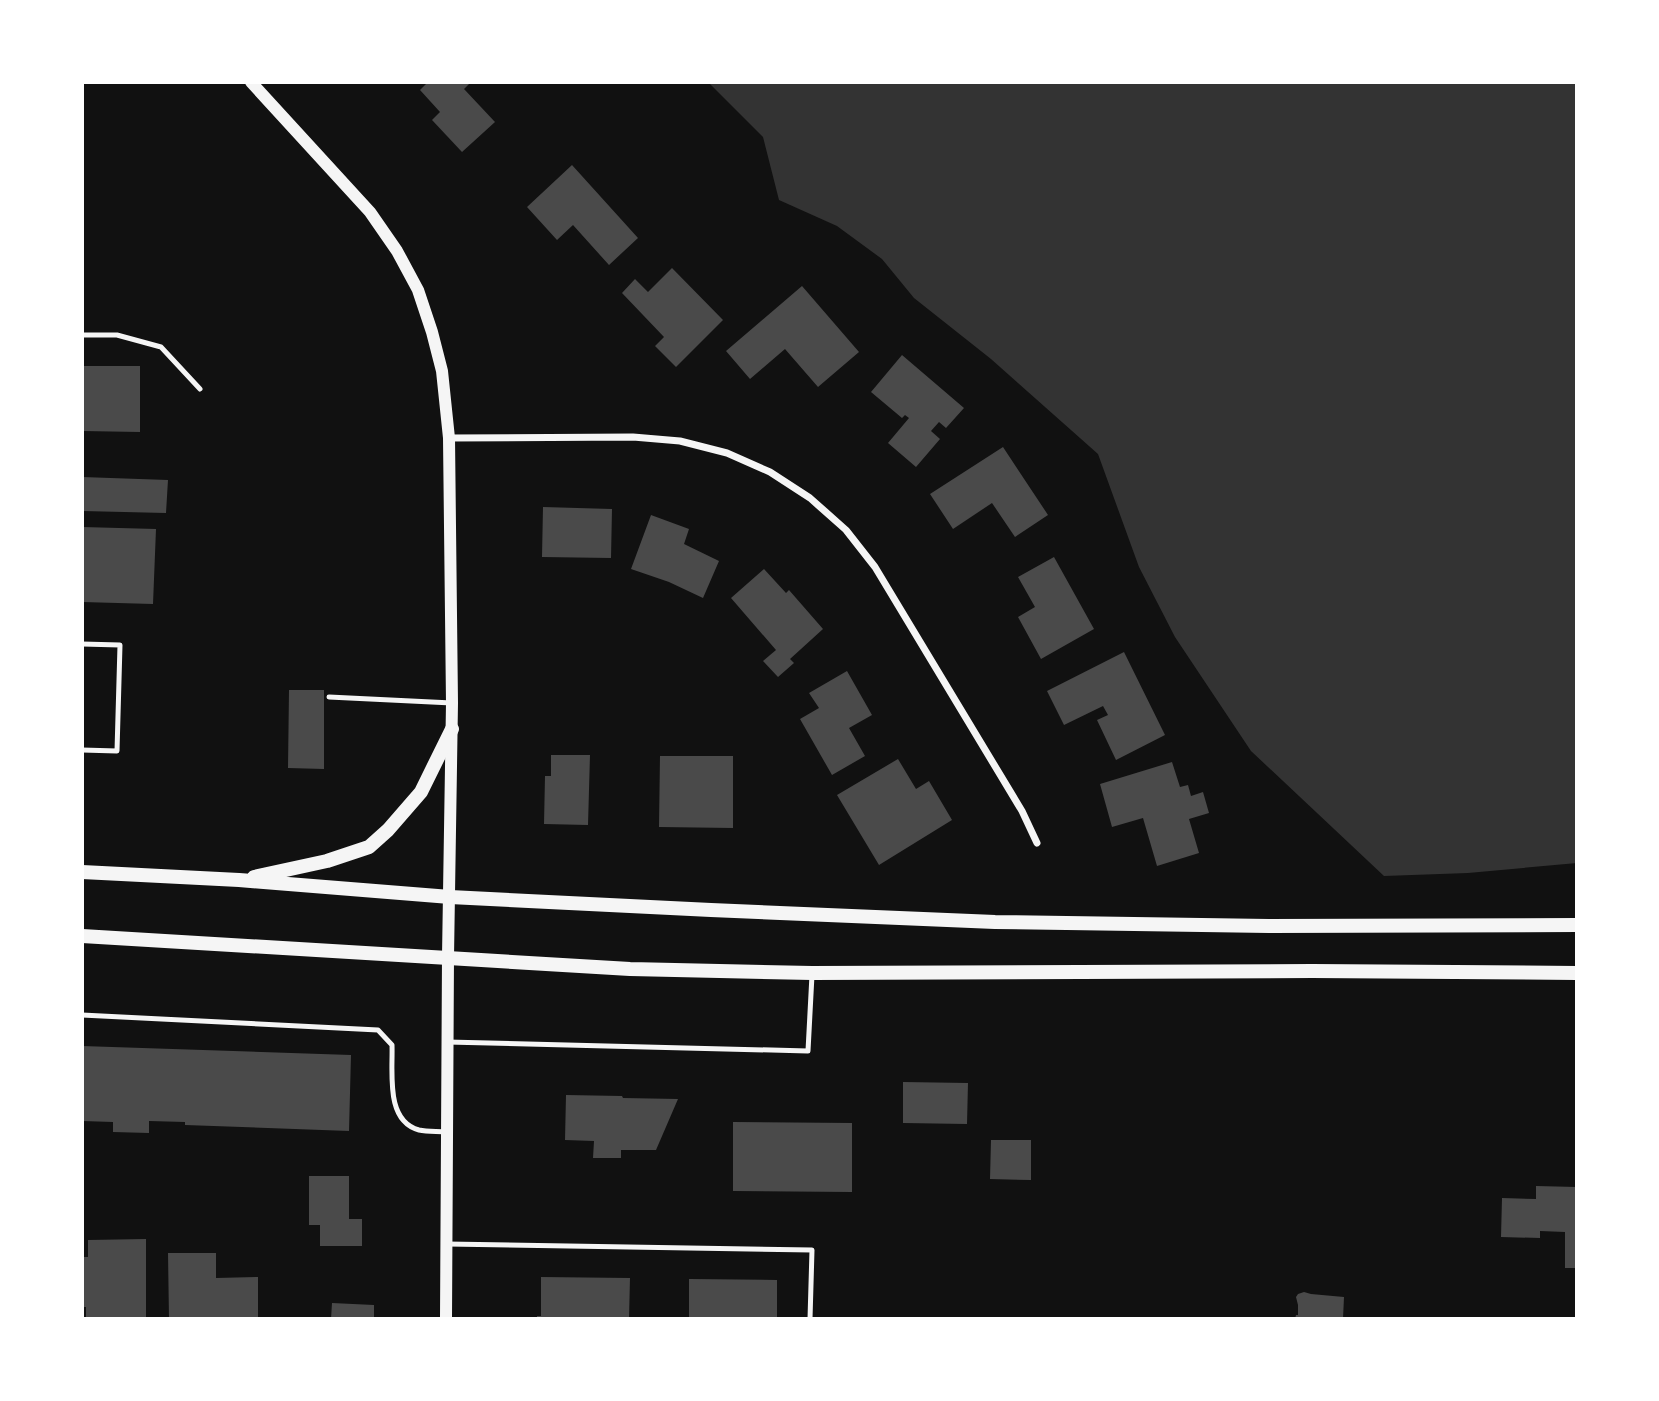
<svg xmlns="http://www.w3.org/2000/svg" width="1659" height="1401" font-family="Lora,serif">
  <style>
    .water { fill: #333 }
    .building { fill: #4a4a4a }
    .lines { fill: none; stroke-linecap: round; stroke-linejoin: round }
    .service { stroke: #f5f5f5; stroke-width: 5 }
    .minor { stroke: #f5f5f5; stroke-width: 7 }
    .tertiary { stroke: #f5f5f5; stroke-width: 12 }
    .secondary { stroke: #f5f5f5; stroke-width: 14 }
  </style>
  <rect width="100%" height="100%" fill="#111"/>
  <path class="water" d="M708 82H1577V863L1468 873 1384 876 1251 751 1175 637 1139 567 1098 454 991 359 914 298 882 259 837 226 779 200 763 137Z"/>
  <path class="building" d="M428 82H471L464 89 495 122 462 152 432 120 440 112 420 90Z
    M572 165 638 238 609 265 573 225 557 240 527 207Z
    M672 268 723 320 676 367 655 346 664 337 622 293 635 279 648 292Z
    M802 286 859 352 818 387 785 349 750 379 726 351Z
    M902 355 964 408 946 428 939 422 931 431 940 439 916 467 888 443 909 418 905 415 902 418 871 392Z
    M82 366H140V432L82 431Z
    M1003 447 1048 515 1015 537 992 503 953 529 930 494Z
    M82 477 168 480 166 513 82 511Z
    M543 507 612 509 611 558 542 557Z
    M651 515 689 529 684 544 719 561 703 598 669 582 631 569Z
    M82 527 156 529 153 604 82 602Z
    M1054 557 1094 629 1041 659 1018 617 1035 607 1018 577Z
    M764 569 786 593 789 590 823 629 790 659 794 663 778 677 763 661 776 650 731 598Z
    M1124 652 1165 735 1116 760 1097 720 1108 715 1103 706 1064 725 1047 691Z
    M847 671 872 715 849 728 865 756 832 775 800 719 819 708 809 693Z
    M289 690H324V769L288 768Z
    M551 755H590L588 825 544 824 545 776H551Z
    M660 756H733V828L659 827Z
    M898 759 916 789 929 781 952 820 879 865 837 795Z
    M1172 762 1180 787 1188 785 1191 796 1203 792 1209 813 1189 819 1199 853 1157 866 1143 818 1112 827 1100 784Z
    M82 1046 351 1055 349 1131 185 1125V1122L149 1121V1133L113 1132V1122L82 1121Z
    M903 1082 968 1083 967 1124 903 1123Z
    M566 1095 622 1096 623 1098 678 1099 656 1150H621V1158H593L594 1141 565 1140Z
    M733 1122 852 1123V1192L733 1191Z
    M991 1140H1031V1180L990 1179Z
    M309 1176H349V1219H362V1246H320V1225H309Z
    M1536 1186 1577 1187V1268H1565V1232L1540 1231V1238L1501 1237 1502 1198 1536 1199Z
    M146 1239V1319H86V1307H82V1257H88V1240Z
    M168 1253H216V1278L258 1277V1319H169Z
    M541 1277 630 1278 629 1319H537V1316H541Z
    M689 1279 777 1280V1319H689Z
    M1304 1292 1311 1294 1344 1297 1343 1319H1295L1296 1315H1298V1305L1296 1297 1298 1294Z
    M332 1303 374 1305V1319H331Z"/>
  <g class="lines">
    <path class="service" d="M82 335H117L161 347 200 389
      M82 644 120 645 117 751 82 750
      M329 697 452 703
      M82 1015 378 1030 392 1045C393 1072 385 1121 419 1130 428 1132 438 1131 447 1132
      M447 1042 808 1051 812 975
      M447 1244 812 1250 810 1319"/>
    <path class="minor" d="M449 438 633 437 680 441 727 453 770 472 810 498 846 530 875 567 1022 811 1037 843"/>
    <path class="tertiary" d="M251 82 370 212 397 251 418 290 432 332 442 371 449 438 452 703 448 957 446 1319"/>
    <path class="secondary" d="M82 872 239 880 450 897 711 910 995 922 1269 926 1577 925
      M254 877 327 861 369 847 388 830 421 792 452 729
      M82 936 630 969 812 973 1312 971 1577 973"/>
  </g>
  <rect width="1659" height="1401" fill="none" stroke="#ffffff" stroke-width="168"/>
</svg>
